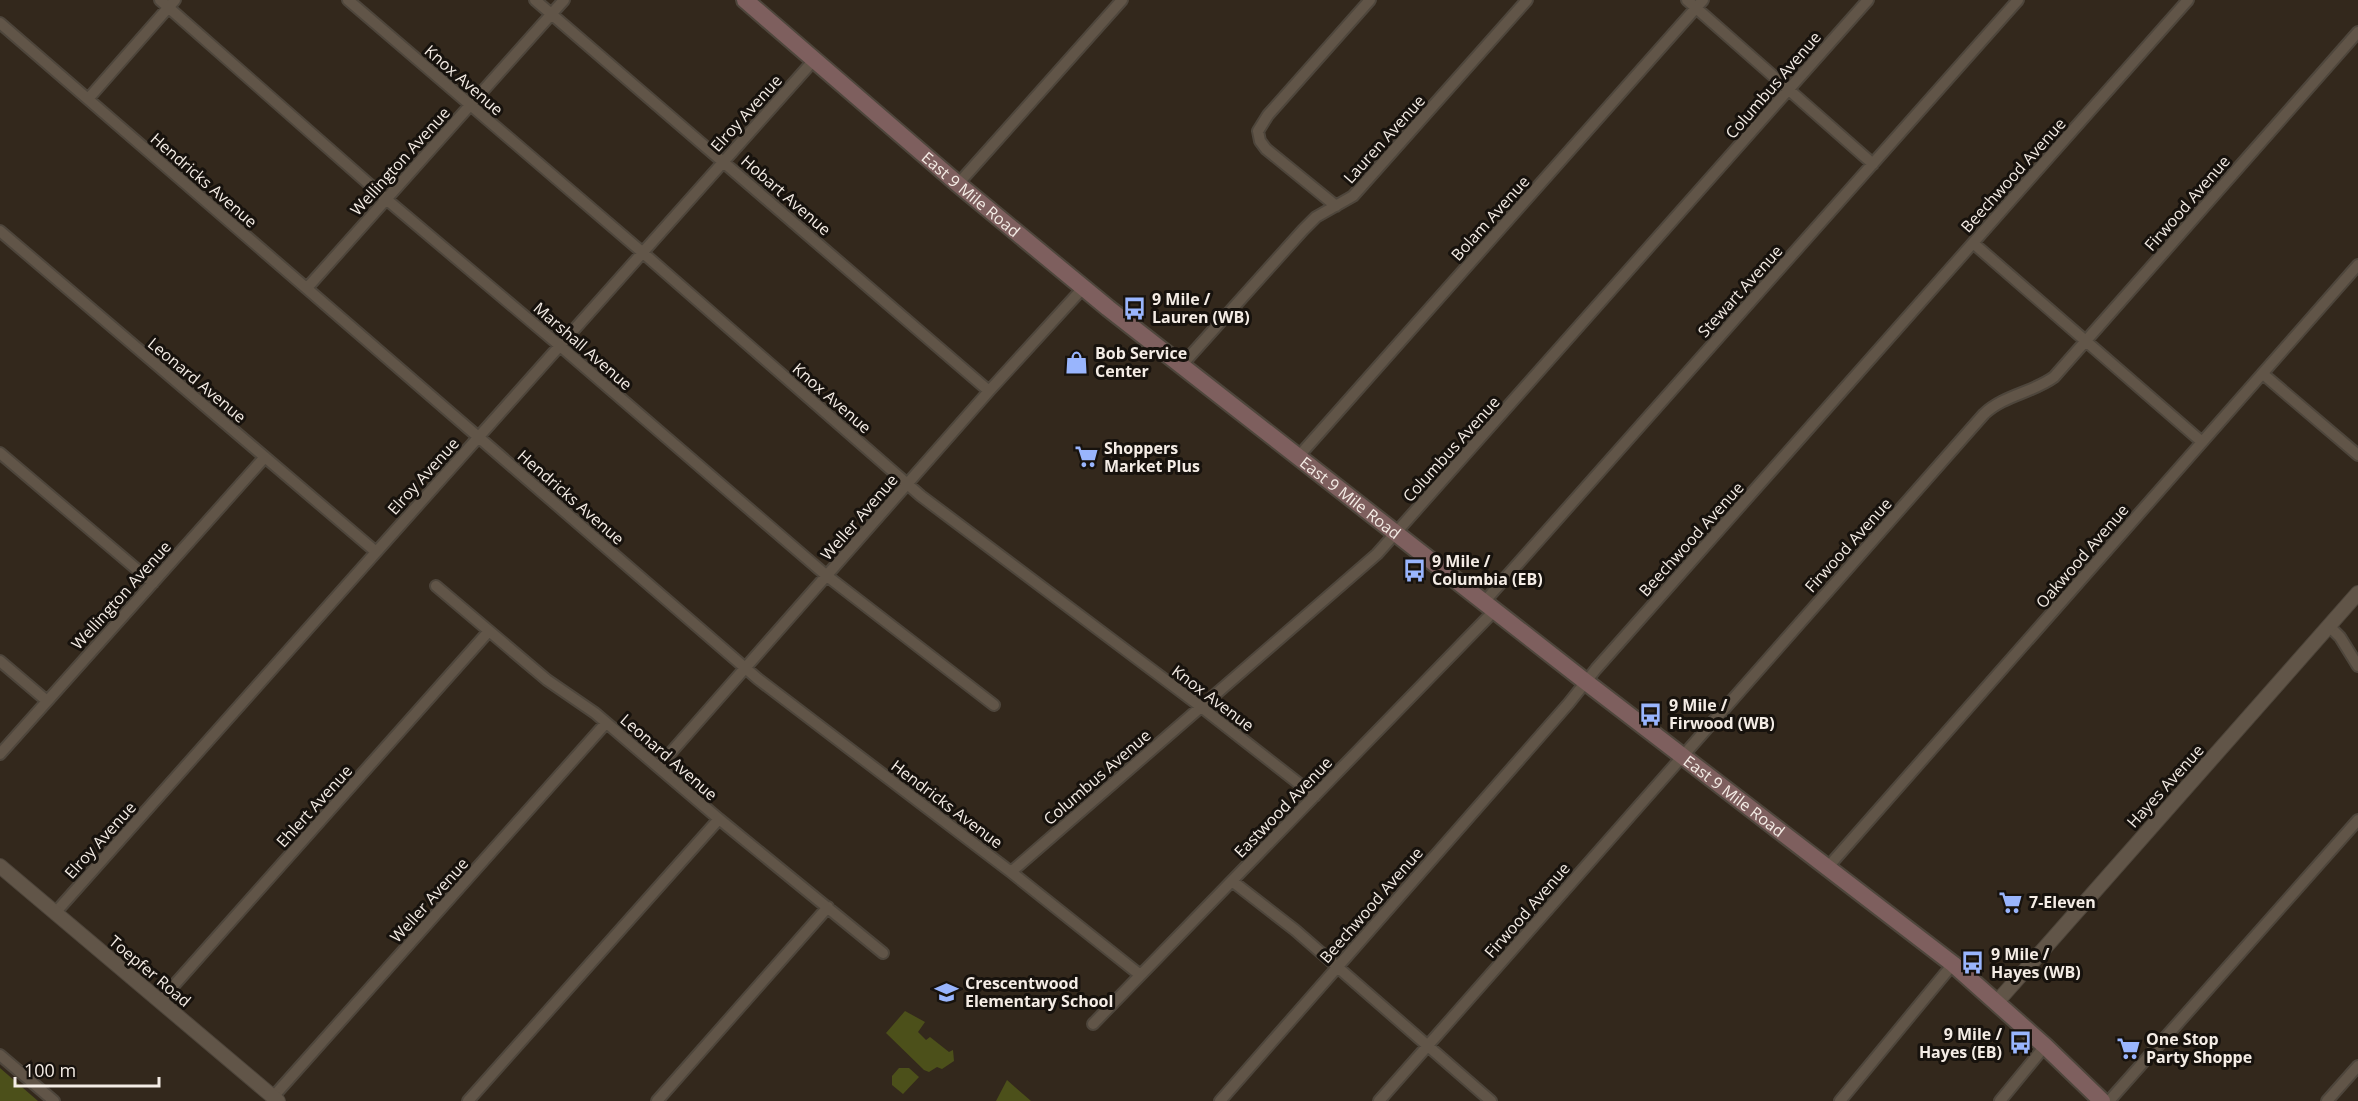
<svg xmlns="http://www.w3.org/2000/svg" width="2358" height="1101" font-family="'Open Sans',sans-serif">
  <style>
    .green { fill: #4c501a }
    .lines { fill: none; stroke-linecap: round; stroke-linejoin: round }
    .minor-casing { stroke: #4e463c; stroke-width: 14 }
    .tertiary-casing { stroke: #4e463c; stroke-width: 16 }
    .secondary-casing { stroke: #4e463c; stroke-width: 20 }
    .minor { stroke: #615548; stroke-width: 10 }
    .tertiary { stroke: #615548; stroke-width: 14 }
    .secondary { stroke: #7e5f5e; stroke-width: 16 }
    .labels { text-anchor: middle; dominant-baseline: central; stroke-width: 6; stroke-linejoin: round; paint-order: stroke }
    .street-label { font-size: 16px; fill: #f4ece5; stroke: #17120d }
    .poi-label { font-size: 16px; font-weight: bold; fill: #f4ece5; stroke: #17120d; text-anchor: start }
  </style>
  <rect width="100%" height="100%" fill="#33281c"/>
  <path class="green" d="M905 1011 925 1022 918 1032 926 1040 930 1037 949 1052 953 1050 954 1061 942 1069 937 1067 929 1072 924 1070 886 1033Z
    M0 1068 38 1101H0Z
    M899 1068H909L919 1077 903 1094 892 1085V1076Z
    M1007 1080 1031 1101H996Z"/>
  <g class="lines">
    <defs>
      <path id="minor" d="M160 0 386 199 559 345 827 576 994 705
        M348 0 642 252 921 496 1200 706 1315 796
        M535 0 989 391
        M1687 0 1873 164
        M0 23 758 679 1011 872 1139 974
        M88 99 175 0
        M958 184 1122 0
        M1336 206 1266 149 1260 141 1258 131 1268 115 1370 0
        M0 231 375 551
        M1973 243 2202 442
        M307 288 564 0
        M1181 366 1303 230 1316 217 1353 196 1527 0
        M2263 374 2358 455
        M0 453 153 583
        M1298 457 1703 0
        M436 586 547 680 595 713 719 819 883 953
        M1484 602 2018 0
        M2329 626 2340 637 2358 666
        M0 661 47 701
        M0 754 265 457
        M659 766 989 391 1083 288
        M1828 867 2358 265
        M1011 872 1377 554 1868 0
        M1232 881 1295 930 1491 1101
        M55 913 814 60
        M160 1001 489 631
        M1093 1024 1495 610
        M0 1055 54 1101
        M273 1097 606 723
        M468 1101 719 819
        M657 1101 828 907
        M1220 1101 1569 703 1596 669 2188 0
        M1379 1101 1984 414C2004 395 2032 393 2054 377L2358 32
        M1840 1101 1953 964
        M2000 1101 2045 1046
        M2109 1101 2358 820
        M2327 1101 2358 1066"/>
      <path id="tertiary" d="M0 866 278 1101
        M1997 1002 2358 593"/>
      <g id="secondary">
        <path id="s1" d="M745 0 958 184 1108 308 1586 682 1953 964 2045 1046 2102 1101"/>
      </g>
    </defs>
    <use href="#minor" class="minor-casing"/>
    <use href="#tertiary" class="tertiary-casing"/>
    <use href="#secondary" class="secondary-casing"/>
    <use href="#minor" class="minor"/>
    <use href="#tertiary" class="tertiary"/>
    <use href="#secondary" class="secondary"/>
  </g>
  <defs>
    <symbol id="bus-bare" viewBox="-9 -9 18 18"><path d="M-5-6H5V4H4V6H2V4H-2V6H-4V4H-5ZM-3.5-4V0h7V-4ZM-3.5 1.2v1.5H-2V1.2ZM2 1.2v1.5H3.5V1.2Z" fill="#99b5fd" stroke="#17120d" stroke-width="2.5" paint-order="stroke"/></symbol>
    <symbol id="shop-bare" viewBox="-9 -9 18 18"><path d="M-5-2.5h2.3a2.7 3.5 0 0 1 5.4 0H5L5.5 6h-11ZM-1.5-2.5h3a1.5 2.3 0 0 0-3 0Z" fill="#99b5fd" stroke="#17120d" stroke-width="2.5" paint-order="stroke"/></symbol>
    <symbol id="supermarket-bare" viewBox="-9 -9 18 18"><path d="M-6-5.5h2.5l.6 2H6L4.5 2H-2.5L-4.4-4H-6ZM-1.5 3.2a1.3 1.3 0 1 0 .1 0ZM3 3.2a1.3 1.3 0 1 0 .1 0Z" fill="#99b5fd" stroke="#17120d" stroke-width="2.5" paint-order="stroke"/></symbol>
    <symbol id="school-bare" viewBox="-9 -9 18 18"><path d="M0-5L7-2L0 1L-7-2ZM-4 1L0 2.5L4 1V4Q0 6-4 4Z" fill="#99b5fd" stroke="#17120d" stroke-width="2.5" paint-order="stroke"/></symbol>
  </defs>
  <g fill-rule="evenodd">
    <use href="#bus-bare" x="1118" y="292" width="33" height="33"/>
    <use href="#shop-bare" x="1060" y="346" width="33" height="33"/>
    <use href="#supermarket-bare" x="1070" y="440" width="33" height="33"/>
    <use href="#bus-bare" x="1398" y="554" width="33" height="33"/>
    <use href="#bus-bare" x="1634" y="698" width="33" height="33"/>
    <use href="#supermarket-bare" x="1994" y="886" width="33" height="33"/>
    <use href="#bus-bare" x="1956" y="946" width="33" height="33"/>
    <use href="#school-bare" x="930" y="976" width="33" height="33"/>
    <use href="#bus-bare" x="2004" y="1026" width="33" height="33"/>
    <use href="#supermarket-bare" x="2112" y="1032" width="33" height="33"/>
  </g>
  <g class="labels">
    <g class="street-label">
      <text transform="translate(464 80) rotate(41)">Knox Avenue</text>
      <text transform="translate(1773 85) rotate(-49)">Columbus Avenue</text>
      <text transform="translate(746 113) rotate(-48)">Elroy Avenue</text>
      <text transform="translate(1384 139) rotate(-48)">Lauren Avenue</text>
      <text transform="translate(400 161) rotate(-48)">Wellington Avenue</text>
      <text transform="translate(2013 175) rotate(-48)">Beechwood Avenue</text>
      <text transform="translate(204 180) rotate(41)">Hendricks Avenue</text>
      <text stroke="none"><textPath href="#s1" startOffset="298">East 9 Mile Road</textPath></text>
      <text transform="translate(786 195) rotate(41)">Hobart Avenue</text>
      <text transform="translate(2187 203) rotate(-49)">Firwood Avenue</text>
      <text transform="translate(1490 218) rotate(-48)">Bolam Avenue</text>
      <text transform="translate(1740 291) rotate(-48)">Stewart Avenue</text>
      <text transform="translate(583 346) rotate(41)">Marshall Avenue</text>
      <text transform="translate(197 380) rotate(40)">Leonard Avenue</text>
      <text transform="translate(832 398) rotate(41)">Knox Avenue</text>
      <text transform="translate(1451 449) rotate(-48)">Columbus Avenue</text>
      <text transform="translate(423 476) rotate(-48)">Elroy Avenue</text>
      <text transform="translate(571 497) rotate(41)">Hendricks Avenue</text>
      <text stroke="none"><textPath href="#s1" startOffset="784">East 9 Mile Road</textPath></text>
      <text transform="translate(859 517) rotate(-49)">Weller Avenue</text>
      <text transform="translate(1691 539) rotate(-48)">Beechwood Avenue</text>
      <text transform="translate(1848 545) rotate(-48)">Firwood Avenue</text>
      <text transform="translate(2082 556) rotate(-49)">Oakwood Avenue</text>
      <text transform="translate(121 595) rotate(-48)">Wellington Avenue</text>
      <text transform="translate(1213 698) rotate(37)">Knox Avenue</text>
      <text transform="translate(669 757) rotate(41)">Leonard Avenue</text>
      <text transform="translate(1097 777) rotate(-41)">Columbus Avenue</text>
      <text transform="translate(2165 786) rotate(-48)">Hayes Avenue</text>
      <text stroke="none"><textPath href="#s1" startOffset="1270">East 9 Mile Road</textPath></text>
      <text transform="translate(947 804) rotate(37)">Hendricks Avenue</text>
      <text transform="translate(314 806) rotate(-48)">Ehlert Avenue</text>
      <text transform="translate(1283 807) rotate(-46)">Eastwood Avenue</text>
      <text transform="translate(100 840) rotate(-48)">Elroy Avenue</text>
      <text transform="translate(429 900) rotate(-48)">Weller Avenue</text>
      <text transform="translate(1371 905) rotate(-49)">Beechwood Avenue</text>
      <text transform="translate(1527 910) rotate(-49)">Firwood Avenue</text>
      <text transform="translate(150 971) rotate(40)">Toepfer Road</text>
    </g>
    <g class="poi-label">
      <text x="1152" y="299">9 Mile /<tspan x="1152" dy="18">Lauren (WB)</tspan></text>
      <text x="1095" y="353">Bob Service<tspan x="1095" dy="18">Center</tspan></text>
      <text x="1104" y="448">Shoppers<tspan x="1104" dy="18">Market Plus</tspan></text>
      <text x="1432" y="561">9 Mile /<tspan x="1432" dy="18">Columbia (EB)</tspan></text>
      <text x="1669" y="705">9 Mile /<tspan x="1669" dy="18">Firwood (WB)</tspan></text>
      <text x="2029" y="902">7-Eleven</text>
      <text x="1991" y="954">9 Mile /<tspan x="1991" dy="18">Hayes (WB)</tspan></text>
      <text x="965" y="983">Crescentwood<tspan x="965" dy="18">Elementary School</tspan></text>
      <text x="2002" y="1034" text-anchor="end">9 Mile /<tspan x="2002" dy="18">Hayes (EB)</tspan></text>
      <text x="2146" y="1039">One Stop<tspan x="2146" dy="18">Party Shoppe</tspan></text>
    </g>
  </g>
  <path d="M15 1077v9h144v-9" fill="none" stroke="#f4ece5" stroke-width="3"/>
  <text x="24" y="1077" font-size="18" fill="#f4ece5" stroke="#17120d" stroke-width="4.5" paint-order="stroke">100 m</text>
</svg>
